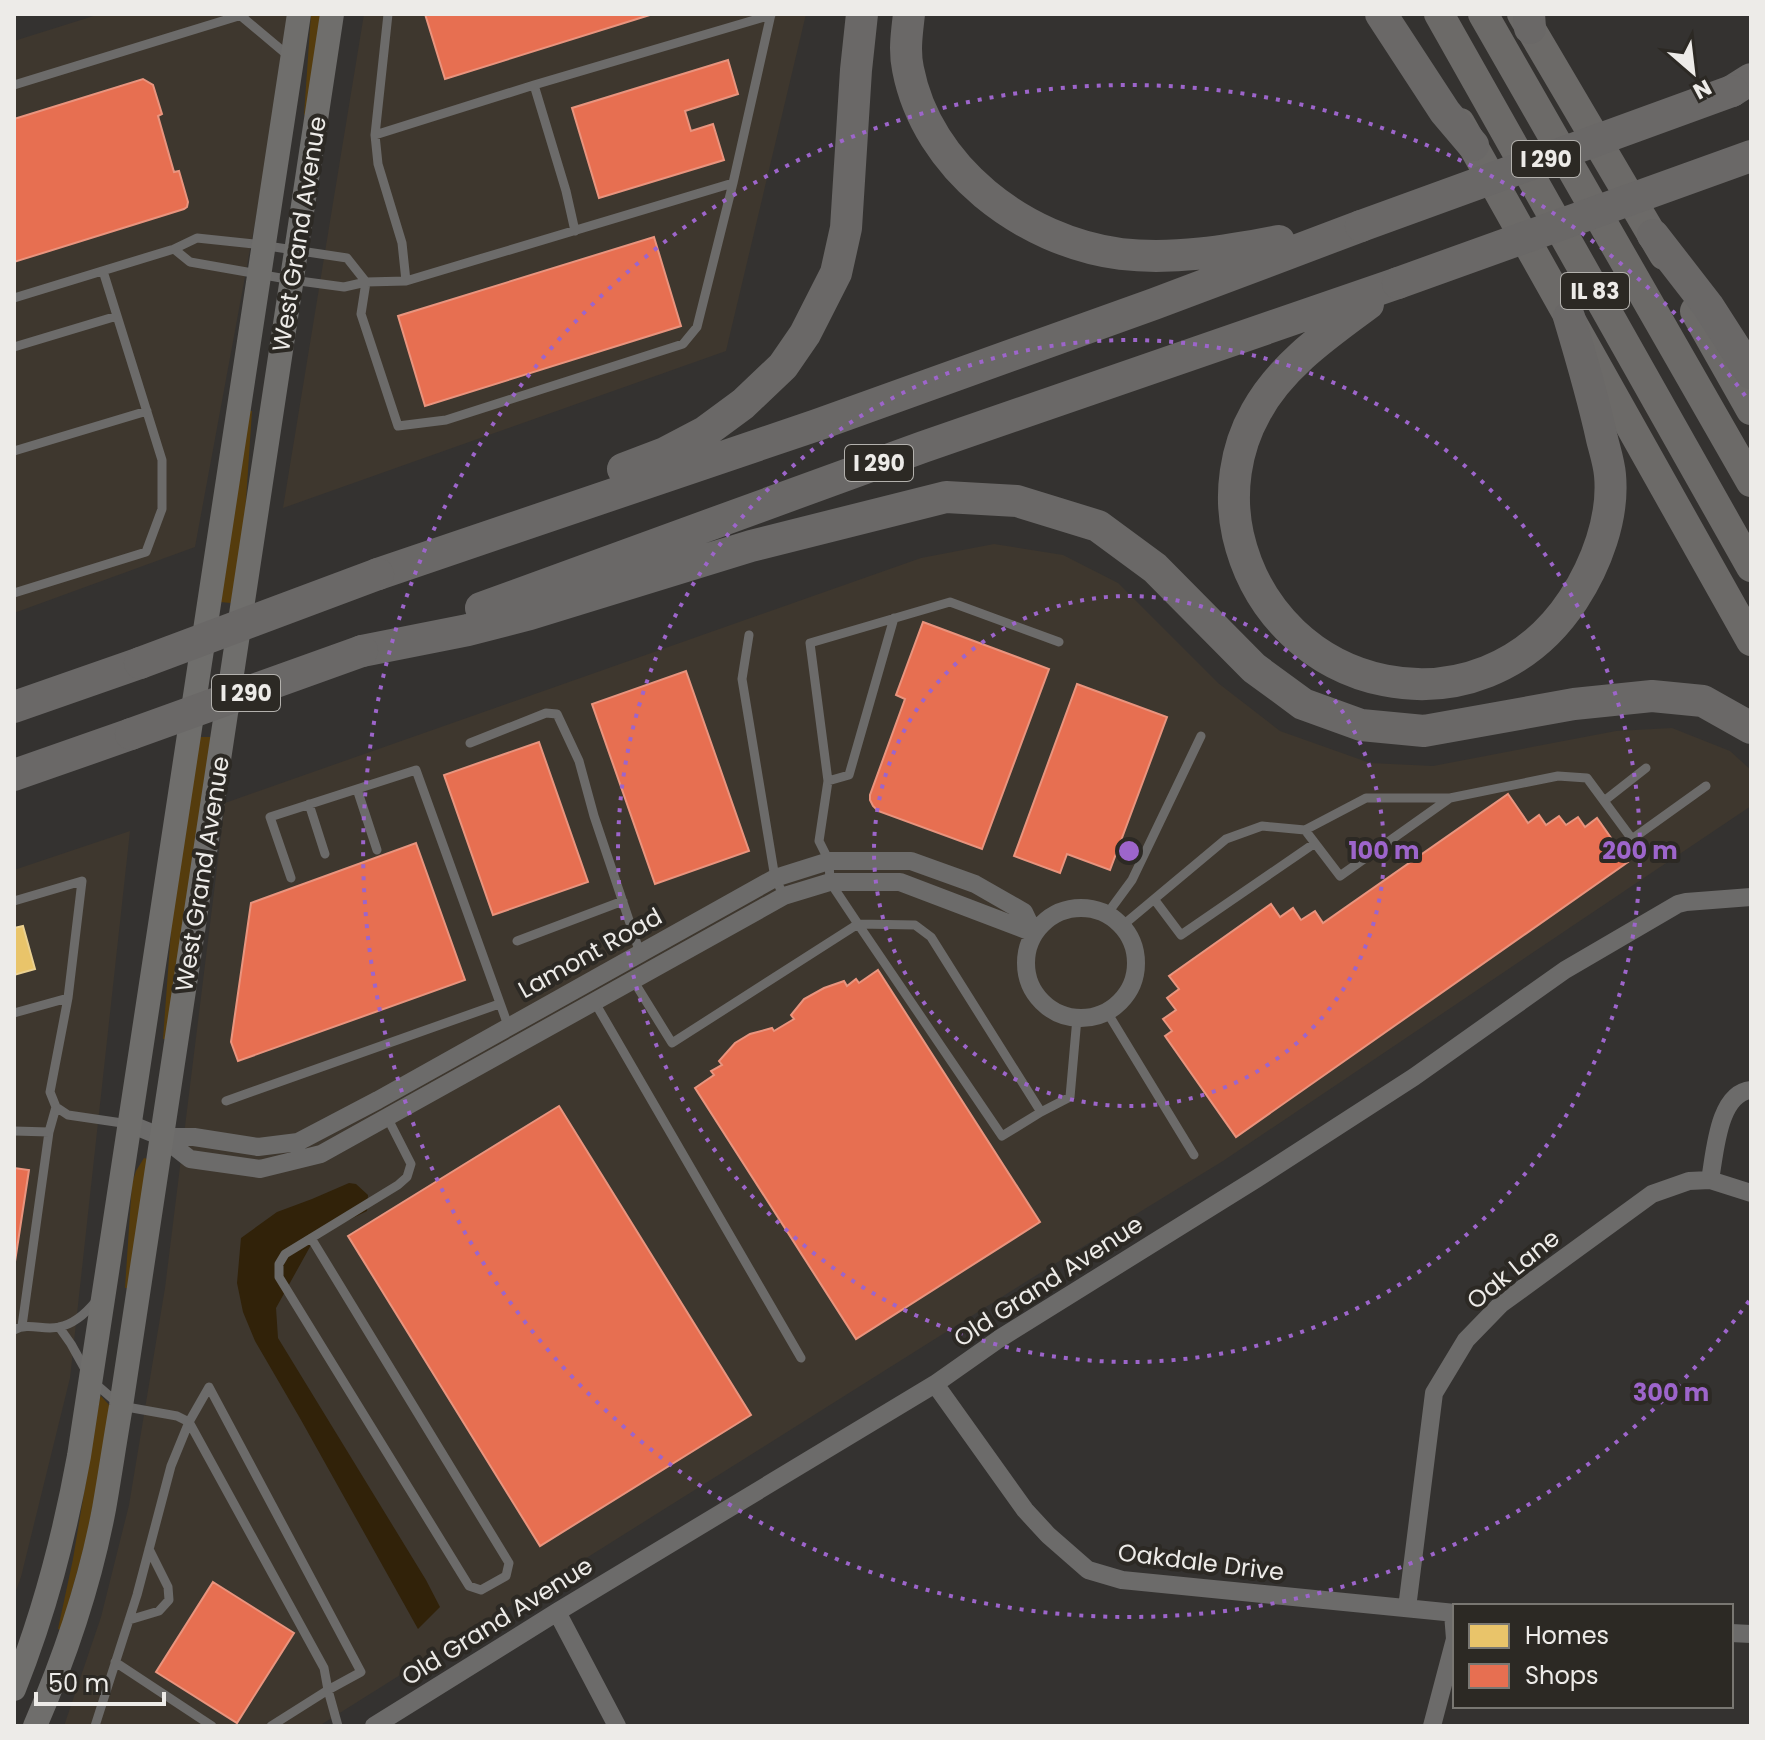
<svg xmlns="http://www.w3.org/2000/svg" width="1765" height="1740" font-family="Poppins,sans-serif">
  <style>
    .built { fill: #3e372e }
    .green { fill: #553c0d }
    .water { fill: #312209 }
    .homes { fill: #e9c46a; stroke: #ead090; stroke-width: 2 }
    .shops { fill: #e76f51; stroke: #e9947e; stroke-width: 2 }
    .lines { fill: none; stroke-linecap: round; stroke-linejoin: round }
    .service { stroke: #6c6b6a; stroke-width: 9 }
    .minor { stroke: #6c6b6a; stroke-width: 18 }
    .secondary { stroke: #6f6e6c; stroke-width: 24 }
    .trunk { stroke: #6c6a68; stroke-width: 30 }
    .motorway { stroke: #6a6867; stroke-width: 32 }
    .motorway-bridge { stroke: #6a6867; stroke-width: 32 }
    .ring { fill: none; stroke: #9d65cb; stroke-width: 4; stroke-dasharray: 4 8 }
    .labels { text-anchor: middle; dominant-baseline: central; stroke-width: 8; stroke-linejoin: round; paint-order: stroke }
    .shield { fill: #2c2924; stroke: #b3b1ad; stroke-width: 2 }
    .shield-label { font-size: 22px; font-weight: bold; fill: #edebe8 }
    .street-label { font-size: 24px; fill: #edebe8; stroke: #2c2924 }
    .centre { fill: #9d65cb; stroke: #2c2924; stroke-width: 4 }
    .ring-label { font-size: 24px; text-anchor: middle; font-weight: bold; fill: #9d65cb; stroke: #2c2924; stroke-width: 8; stroke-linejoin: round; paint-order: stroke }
  </style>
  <rect width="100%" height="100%" fill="#343230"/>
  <path class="built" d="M100 14H288L261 190 195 547 14 613V41Z
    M364 14H806L726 351 283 508Z
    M994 544 1063 555 1118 583 1218 683 1280 731 1370 763 1433 766 1616 731 1672 728 1730 751 1751 770V806L1223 1161 1040 1273 319 1726H64L101 1617 129 1505 165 1288 225 803 921 558Z
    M130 831 70 1378 21 1577 14 1596V870Z"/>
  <path class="green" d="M311 14H321L307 114 304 115Z
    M248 411H252L245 515 231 603 220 602Z
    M199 737H212L166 1039H163L172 917Z
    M144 1158 148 1159 128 1288H125L132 1183 136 1171Z
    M101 1396 110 1406 96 1490 86 1540 61 1630 58 1629 73 1559 100 1397Z"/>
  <path class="water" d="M349 1183 356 1184 368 1195 367 1211 316 1236 276 1308 278 1338 426 1580 440 1607 418 1629 301 1420 255 1341 243 1312 237 1283 241 1238 277 1212 312 1199Z"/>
  <path class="homes" d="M23 926 35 969 14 975V928Z"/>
  <path class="shops" d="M425 14H653L445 79Z
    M728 60 738 94 685 111 691 131 713 124 724 160 599 198 572 108Z
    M143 79 153 85 162 114 158 116 174 172 179 171 188 202 187 207 184 209 14 262V119Z
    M654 237 681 326 425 406 398 316Z
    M923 622 1049 669 982 849 878 811 873 806 870 800V795L905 699 896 695Z
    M686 671 749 851 655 884 592 704Z
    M1077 684 1167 717 1110 870 1067 854 1060 873 1014 856Z
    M539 742 588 882 493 915 444 775Z
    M1508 794 1528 823 1539 815 1546 825 1559 816 1566 825 1578 817 1585 827 1597 818 1628 862 1236 1137 1165 1036 1172 1031 1163 1019 1176 1010 1167 998 1179 989 1169 976 1271 904 1280 917 1293 908 1301 920 1315 911 1323 923Z
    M416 843 465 980 238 1061 231 1042 251 903Z
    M878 970 1040 1222 856 1339 695 1088 714 1075 711 1071 722 1065 719 1061 735 1043 750 1034 772 1028 774 1031 794 1019 791 1015 804 999 824 988 844 981 847 986 856 979 859 983Z
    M559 1106 751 1415 540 1546 348 1236Z
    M14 1168 29 1170 14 1268Z
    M213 1582 294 1633 237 1723 156 1672Z"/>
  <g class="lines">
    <path class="service" d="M388 14 375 135 378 164 402 243 406 281
      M241 16 291 58
      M14 85 245 14
      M534 85 566 191 575 231
      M375 135 534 85 771 15
      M174 249 190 262 292 280 344 287 366 282 406 281 733 183
      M14 298 174 249 197 238 254 244 347 258 366 282 361 314 398 426 446 420 683 344 697 327 733 183 771 14
      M14 347 117 316
      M14 451 147 411
      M14 593 146 552 162 509V460L103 271
      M749 635 742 679 775 878 784 896
      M470 743 546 713 557 714 579 761 594 816 640 953
      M828 781 849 775 894 618
      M357 789 377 850
      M1604 801 1646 768
      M309 804 325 854
      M1305 830 1340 876 1450 798
      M291 878 270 817 416 770 509 1028
      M1154 899 1181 935 1315 843
      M14 901 82 881 68 998 50 1092 56 1107 49 1132 14 1131
      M1107 914 1132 880 1201 736
      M858 924 915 925 931 937 1041 1112 1070 1097 1077 1018
      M858 924 1002 1136 1041 1112
      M1122 926 1226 839 1262 826 1305 830 1366 798H1450L1558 776 1587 778 1632 839 1706 786
      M517 941 623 901
      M633 980 672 1043 858 924 830 882 829 861 819 841 828 781 810 643 950 602 1059 642
      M594 1001 801 1358
      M1107 1012 1194 1155
      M14 1013 68 998
      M226 1101 499 1004
      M56 1107 68 1115 129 1124
      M311 1238 509 1563 506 1576 481 1590 469 1586 279 1277V1264L285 1254 398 1185 407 1177 411 1164 387 1117
      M22 1326 49 1132
      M59 1327 71 1344 91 1380 121 1406 177 1416 189 1422 209 1387 361 1672 328 1690 338 1726
      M14 1330C29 1322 44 1331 59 1327 74 1324 87 1312 96 1301
      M189 1422 324 1668 328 1690 271 1726
      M129 1620 159 1611 169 1600 168 1587 149 1549
      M115 1662 212 1726
      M95 1726 137 1595 171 1466 189 1422"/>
    <path class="minor" d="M1026 963a55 55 0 1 1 110 0a55 55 0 1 1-110 0Z
      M130 1124 162 1137 190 1159 260 1169 321 1154 784 896 830 882H900L1034 933
      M162 1137H194L258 1147 298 1142 378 1100 775 878 829 861H911L975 884 1024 912 1034 933
      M1710 1180C1715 1153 1718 1093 1751 1090
      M935 1384 1025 1510 1048 1535 1088 1570 1122 1580 1455 1613
      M1407 1608 1434 1393 1466 1340 1501 1304 1652 1194 1689 1181 1710 1180 1751 1193
      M557 1612 617 1726
      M1731 1633 1751 1634
      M374 1726 557 1612 935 1384 999 1339 1256 1179 1414 1077 1565 970 1678 904 1686 902 1751 897
      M1432 1726 1455 1639 1453 1613"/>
    <path class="secondary" d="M14 1689C45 1611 64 1538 79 1456L299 14
      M35 1726C65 1657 90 1583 104 1509 110 1475 115 1440 121 1406L332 14"/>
    <path class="trunk" d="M1439 14 1751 567
      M1483 14 1751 482
      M1522 14 1664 255
      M1460 123 1751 641
      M1695 311 1751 410"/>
    <path class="motorway" d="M909 14C907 32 904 51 908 69 927 168 1023 241 1121 254 1173 260 1228 251 1279 241
      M1381 14 1445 112 1473 145
      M1529 14 1530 28
      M1732 91 1751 79
      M1653 235 1708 306 1751 373
      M1368 304C1326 335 1281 366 1256 412 1235 449 1229 494 1238 535 1275 696 1481 740 1573 600 1596 565 1614 518 1610 475 1609 463 1605 451 1602 439 1593 398 1581 357 1569 317
      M623 469 665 453 705 432 743 404 783 366 805 334 836 273 846 228 856 70 862 14
      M378 574 817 425 1154 304 1361 226
      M481 608 923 447 1398 283
      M362 651 468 630 530 614 751 546 946 497 1017 501 1098 526 1155 568 1254 668 1303 704 1361 725 1424 731 1574 704 1652 696 1703 701 1751 728
      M14 707 140 663
      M14 775 131 734"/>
    <path class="motorway-bridge" d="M1361 226 1732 91
      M1398 283 1751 156
      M140 663 378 574
      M131 734 362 651"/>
  </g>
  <g class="ring">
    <circle cx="1129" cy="851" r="255"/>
    <circle cx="1129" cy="851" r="511"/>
    <path d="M1749 1301A766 766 0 1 1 1749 401"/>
  </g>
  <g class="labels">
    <g class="shield">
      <rect x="1512" y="141" width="68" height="36" rx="6"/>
      <rect x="1561" y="273" width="68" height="36" rx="6"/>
      <rect x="845" y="445" width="68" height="36" rx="6"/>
      <rect x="212" y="675" width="68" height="36" rx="6"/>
    </g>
    <g class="shield-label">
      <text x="1546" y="159">I 290</text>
      <text x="1595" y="291">IL 83</text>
      <text x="879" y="463">I 290</text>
      <text x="246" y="693">I 290</text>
    </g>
    <g class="street-label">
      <text transform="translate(299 234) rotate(-81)">West Grand Avenue</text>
      <text transform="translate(202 874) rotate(-81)">West Grand Avenue</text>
      <text transform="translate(590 953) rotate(-29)">Lamont Road</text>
      <text transform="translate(1513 1269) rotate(-39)">Oak Lane</text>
      <text transform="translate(1048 1281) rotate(-33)">Old Grand Avenue</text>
      <text transform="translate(1201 1562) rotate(7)">Oakdale Drive</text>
      <text transform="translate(497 1621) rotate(-32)">Old Grand Avenue</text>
    </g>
  </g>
  <circle cx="1129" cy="851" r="12" class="centre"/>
  <g class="ring-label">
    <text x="1384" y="859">100 m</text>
    <text x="1640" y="859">200 m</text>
    <text x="1671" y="1401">300 m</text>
  </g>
  <rect width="1765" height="1740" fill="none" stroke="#edebe8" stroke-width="32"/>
  <rect x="1453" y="1604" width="280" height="104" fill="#2c2924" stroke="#797772" stroke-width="2"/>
  <rect x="1469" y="1624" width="40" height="24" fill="#e9c46a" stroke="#797772" stroke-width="2"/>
  <text x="1525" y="1644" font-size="24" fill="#edebe8">Homes</text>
  <rect x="1469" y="1664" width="40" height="24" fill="#e76f51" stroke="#797772" stroke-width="2"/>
  <text x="1525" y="1684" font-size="24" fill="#edebe8">Shops</text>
  <g transform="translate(1693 72) rotate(152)" stroke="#2c2924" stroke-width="6" paint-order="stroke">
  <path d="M0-6L14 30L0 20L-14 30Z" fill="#edebe8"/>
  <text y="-12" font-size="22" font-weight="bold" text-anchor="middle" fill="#edebe8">N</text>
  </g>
  <path d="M36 1692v12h128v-12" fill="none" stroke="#edebe8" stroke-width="4"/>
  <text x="48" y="1692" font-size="24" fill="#edebe8" stroke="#2c2924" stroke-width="6" paint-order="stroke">50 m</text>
</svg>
